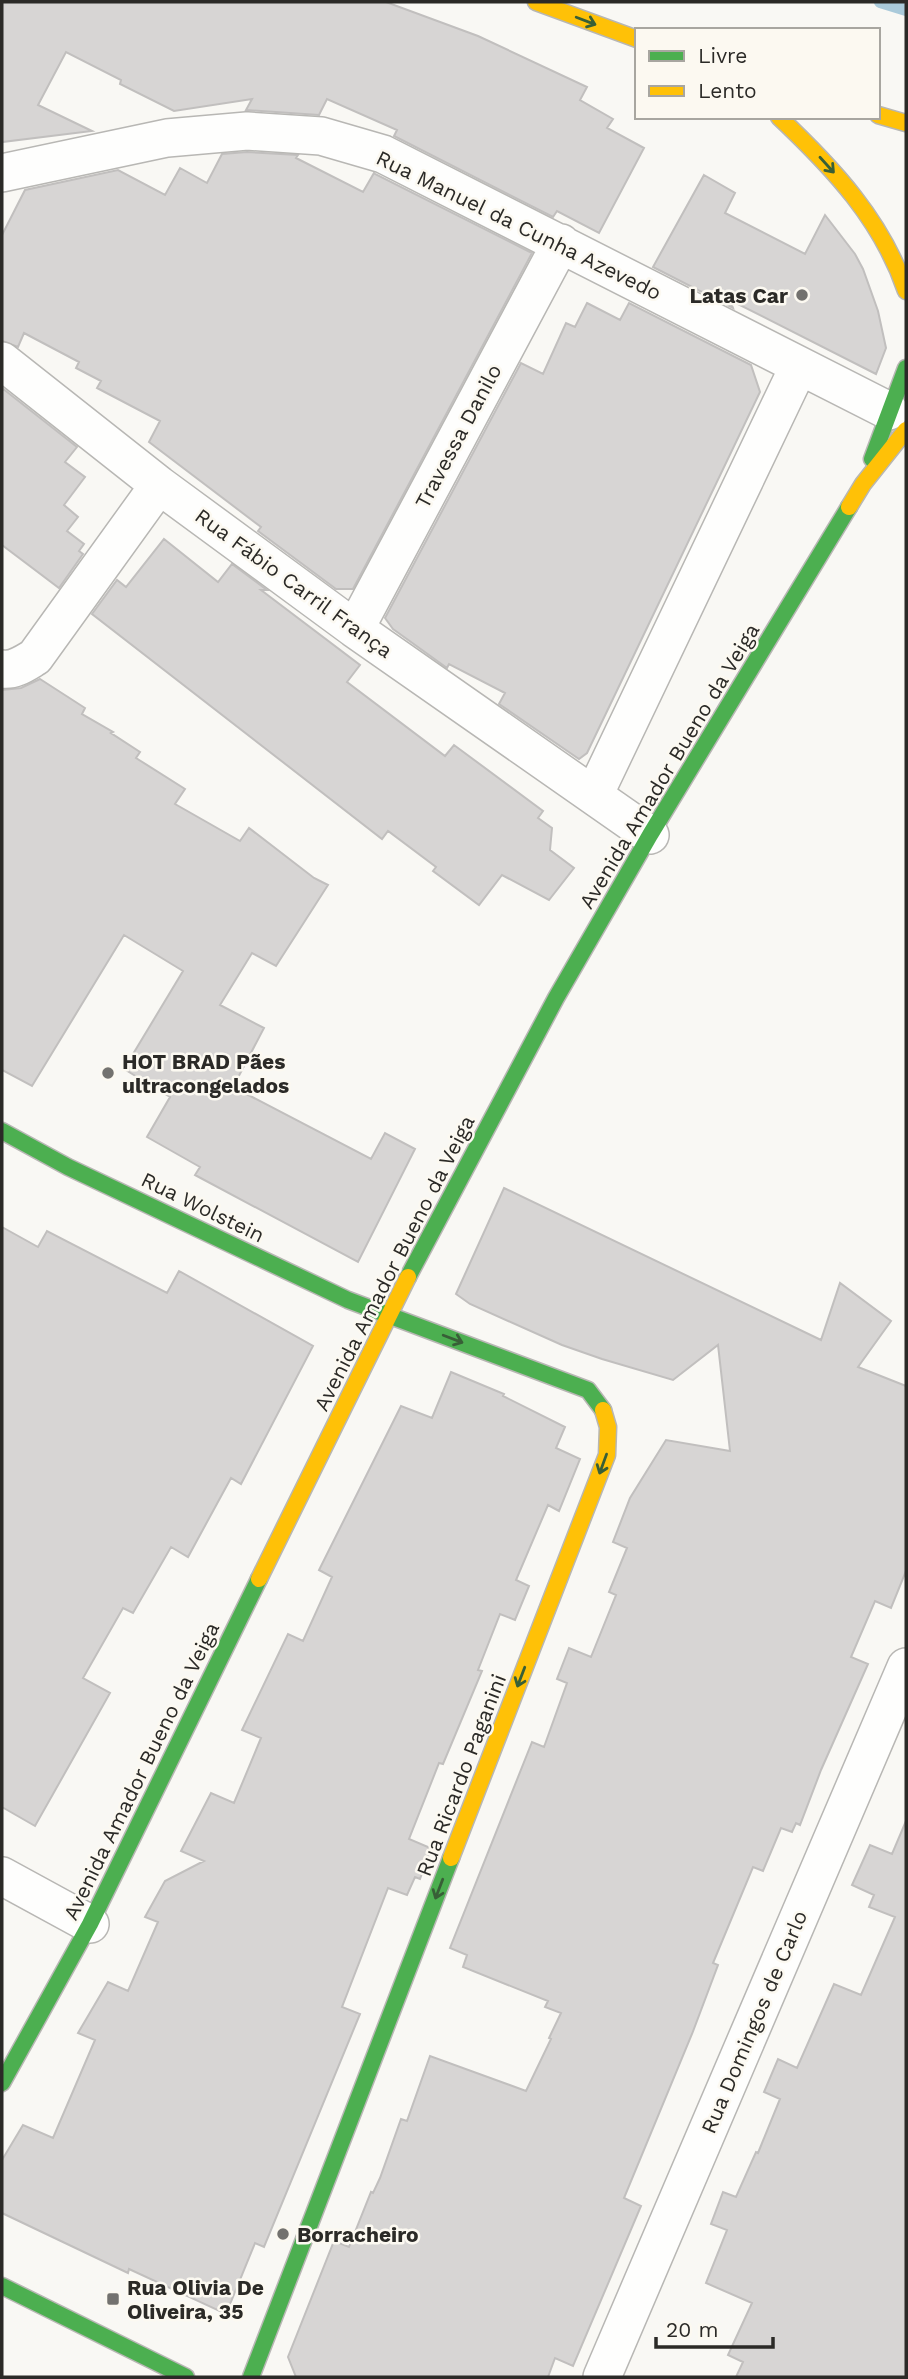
<svg xmlns="http://www.w3.org/2000/svg" width="908" height="2379" font-family="'Work Sans',sans-serif">
  <style>
    .lines { fill: none; stroke-linecap: round; stroke-linejoin: round }
    .stream { stroke: #aacada; stroke-width: 12 }
    .building { fill: #d7d5d4; stroke: #c1bfbe; stroke-width: 2 }
    .street-casing { stroke: #b8b7b4; stroke-width: 40 }
    .fast-casing { stroke: #b8b7b4; stroke-width: 19 }
    .slow-casing { stroke: #b8b7b4; stroke-width: 19 }
    .street { stroke: #fefefd; stroke-width: 37 }
    .fast { stroke: #4caf50; stroke-width: 16 }
    .slow { stroke: #ffc107; stroke-width: 16 }
    .oneway { stroke: #385f37 }
    .poi-dot { fill: #73726f; stroke: #fcf9f1; stroke-width: 2.5 }
    .labels { text-anchor: middle; dominant-baseline: central; stroke-width: 5; stroke-linejoin: round; paint-order: stroke }
    .street-label { font-size: 21px; fill: #2b2a27; stroke: #fcf9f1 }
    .poi-label { font-size: 21px; font-weight: bold; fill: #2b2a27; stroke: #fcf9f1; text-anchor: start }
  </style>
  <rect width="100%" height="100%" fill="#f9f8f4"/>
  <g class="lines">
    <path class="stream" d="M880 2 906 10"/>
  </g>
  <path class="building" d="M2 2H386L478 36 587 87 580 100 613 119 607 128 644 148 599 233 557 211 553 217 394 136 397 130 327 99 319 115 246 110 252 99 174 111 120 84 121 80 66 52 38 105 92 131 2 142Z
    M247 152 298 155 296 158 363 192 374 173 375 174 532 253 353 589H336L258 531 261 527 149 442 160 421 97 388 101 381 76 368 79 362 24 333 18 347 2 341V235L25 190 118 170 165 195 180 168 207 183 222 154Z
    M704 175 735 193 725 213 805 254 825 215 855 254 863 269 878 311 886 348 876 374 730 300 733 308 653 267Z
    M587 303 620 320 629 303 751 365 760 392 587 753 579 759 499 704 505 693 449 664 447 668 393 629 385 618 521 363 543 374 566 323 575 327Z
    M2 388 77 447 65 462 85 477 64 505 78 517 67 531 84 544 79 551 83 554 59 588 2 545Z
    M164 539 218 582 232 564 267 590H261L360 665 347 682 445 756 454 745 543 811 538 818 552 828 550 850 574 868 549 900 502 875 479 905 433 871 436 867 388 831 382 839 92 614 117 580 126 587Z
    M40 679 85 708 82 714 113 732 111 733 140 752 136 758 185 789 175 804 240 841 249 828 314 878 328 885 276 966 252 953 220 1005 264 1028 233 1087 371 1159 385 1133 415 1149 358 1262 195 1175 200 1167 147 1137 170 1097 124 1069 183 971 124 935 32 1086 2 1070V690L21 688Z
    M504 1188 821 1340 840 1283 891 1321 858 1367 906 1386V1571L891 1608 875 1601 851 1657 868 1664 821 1770 800 1825 796 1823 792 1832 781 1828 763 1871 753 1867 713 1963 718 1965 692 2034 624 2198 641 2206 573 2366 555 2358 548 2377H296L288 2357 334 2241 349 2247 371 2192 373 2193 380 2178 401 2119 407 2121 430 2056 526 2091 551 2039 549 2038 561 2013 545 2007 548 2001 463 1967 467 1955 450 1948 532 1742 544 1747 567 1683 557 1679 569 1648 591 1657 616 1595 609 1592 627 1548 613 1542 630 1498 666 1440 730 1451 718 1345 673 1380 602 1359 562 1345 470 1304 456 1294Z
    M2 1227 38 1247 47 1231 167 1293 179 1271 313 1346 241 1484 231 1478 188 1557 171 1547 133 1613 123 1608 83 1678 110 1693 35 1826 2 1807Z
    M451 1372 504 1394 503 1396 565 1427 556 1448 580 1459 559 1511 548 1505 516 1580 529 1586 515 1620 500 1614 478 1670 482 1671 443 1764 439 1763 409 1839 428 1847 430 1852 420 1879 415 1877 407 1895 388 1888 342 2007 360 2014 264 2247 255 2243 226 2314 129 2269 128 2273 2 2213V2160L23 2125 53 2138 95 2040 78 2033 108 1982 128 1991 158 1922 145 1917 165 1881 204 1861 181 1851 211 1793 234 1803 261 1738 242 1730 288 1634 303 1641 332 1577 319 1570 401 1406 432 1418Z
    M906 1821V2377H736L743 2362 728 2355 752 2303 706 2283 727 2230 711 2224 723 2192 736 2197 756 2152 758 2153 780 2099 764 2092 778 2059 797 2068 834 1984 861 1995 895 1917 869 1907 874 1895 852 1885 870 1845 892 1854Z"/>
  <g class="lines">
    <defs>
      <path id="street" d="M2 173 167 138 247 131 321 136 383 154 889 411
        M2 361 159 485 355 629 650 835
        M355 629 561 243
        M2 669C14 671 25 663 35 657L159 485
        M594 795 799 366
        M2 1876 90 1924
        M602 2377 906 1667"/>
      <path id="fast" d="M872 459 906 368
        M2 1131 68 1167 348 1300 588 1390 603 1410
        M408 1277 556 998 650 835 849 507
        M2 2083 90 1924 259 1579
        M2 2286 186 2377
        M251 2377 451 1858"/>
      <path id="slow" d="M536 2 637 39
        M878 115 906 123
        M779 117C833 168 882 220 906 291
        M849 507 863 484 906 430
        M259 1579 408 1277
        M451 1858 607 1455 608 1427 603 1410"/>
    </defs>
    <use href="#street" class="street-casing"/>
    <use href="#fast" class="fast-casing"/>
    <use href="#slow" class="slow-casing"/>
    <use href="#street" class="street"/>
    <use href="#fast" class="fast"/>
    <use href="#slow" class="slow"/>
  </g>
  <defs><path id="oneway-shaft" d="M-6 0H5M1.5-3L5.5 0L1.5 3" fill="none" stroke-width="1.6" stroke-linecap="round" stroke-linejoin="round" transform="scale(1.75)"/></defs>
  <g class="oneway">
    <use href="#oneway-shaft" transform="translate(586 21) rotate(21)"/>
    <use href="#oneway-shaft" transform="translate(827 165) rotate(48)"/>
    <use href="#oneway-shaft" transform="translate(453 1339) rotate(21)"/>
    <use href="#oneway-shaft" transform="translate(603 1464) rotate(110)"/>
    <use href="#oneway-shaft" transform="translate(521 1677) rotate(111)"/>
    <use href="#oneway-shaft" transform="translate(439 1889) rotate(111)"/>
  </g>
  <g class="poi-dot">
    <circle cx="802" cy="295" r="7"/>
    <circle cx="108" cy="1073" r="7"/>
    <circle cx="283" cy="2234" r="7"/>
    <rect x="106" y="2292" width="14" height="14" rx="3.5"/>
  </g>
  <g class="labels">
    <g class="street-label">
      <text transform="translate(519 225) rotate(26)">Rua Manuel da Cunha Azevedo</text>
      <text transform="translate(458 436) rotate(-62)">Travessa Danilo</text>
      <text transform="translate(294 583) rotate(36)">Rua Fábio Carril França</text>
      <text transform="translate(669 766) rotate(-59)">Avenida Amador Bueno da Veiga</text>
      <text transform="translate(203 1207) rotate(26)">Rua Wolstein</text>
      <text transform="translate(394 1263) rotate(-63)">Avenida Amador Bueno da Veiga</text>
      <text transform="translate(141 1771) rotate(-64)">Avenida Amador Bueno da Veiga</text>
      <text transform="translate(461 1775) rotate(-69)">Rua Ricardo Paganini</text>
      <text transform="translate(754 2022) rotate(-67)">Rua Domingos de Carlo</text>
    </g>
    <g class="poi-label">
      <text x="788" y="295" text-anchor="end">Latas Car</text>
      <text x="122" y="1061">HOT BRAD Pães<tspan x="122" dy="24">ultracongelados</tspan></text>
      <text x="297" y="2234">Borracheiro</text>
      <text x="127" y="2287">Rua Olivia De<tspan x="127" dy="24">Oliveira, 35</tspan></text>
    </g>
  </g>
  <rect width="908" height="2379" fill="none" stroke="#2b2a27" stroke-width="7"/>
  <rect x="635" y="28" width="245" height="91" fill="#fcf9f1" stroke="#a8a6a0" stroke-width="2"/>
  <rect x="649" y="51" width="35" height="10" fill="#4caf50" stroke="#a8a6a0" stroke-width="2"/>
  <text x="698" y="63" font-size="21" fill="#2b2a27">Livre</text>
  <rect x="649" y="86" width="35" height="10" fill="#ffc107" stroke="#a8a6a0" stroke-width="2"/>
  <text x="698" y="98" font-size="21" fill="#2b2a27">Lento</text>
  <path d="M656 2337v10h117v-10" fill="none" stroke="#2b2a27" stroke-width="3.5"/>
  <text x="666" y="2337" font-size="21" fill="#2b2a27" stroke="#fcf9f1" stroke-width="5" paint-order="stroke">20 m</text>
</svg>
